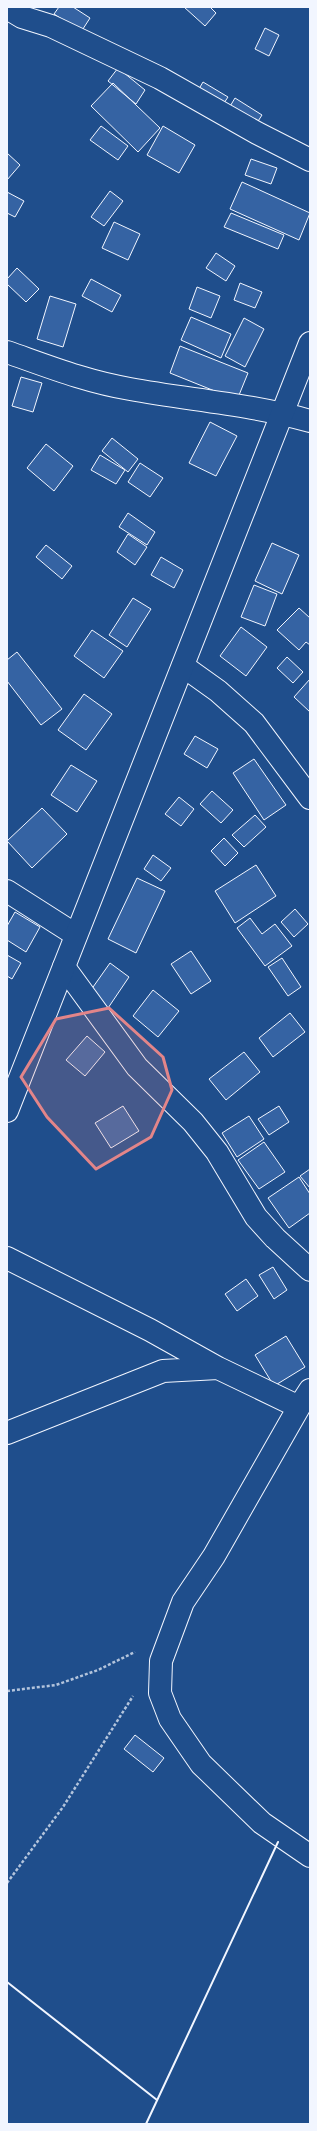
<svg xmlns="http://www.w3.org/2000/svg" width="317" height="2131" font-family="Commissioner,sans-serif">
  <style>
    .building { fill: #3563a3; stroke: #f2f6ff }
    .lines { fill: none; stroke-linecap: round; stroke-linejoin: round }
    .street-casing { stroke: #f2f6ff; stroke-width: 24 }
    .secondary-casing { stroke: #f2f6ff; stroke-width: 24 }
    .path { stroke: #b3c4dc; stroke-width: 2.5; stroke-dasharray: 3 2; stroke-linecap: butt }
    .street { stroke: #1f4e8c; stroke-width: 22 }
    .secondary { stroke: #1f4e8c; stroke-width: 22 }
    .wall { stroke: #f2f6ff; stroke-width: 2 }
    .marked { fill: #e38589; fill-opacity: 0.2; stroke: #e38589; stroke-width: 3; stroke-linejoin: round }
  </style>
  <rect width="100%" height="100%" fill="#1f4e8c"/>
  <path class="building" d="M59 7H73L90 18 81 32 54 14Z
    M184 7H210L216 13 205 26Z
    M265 28 279 35 269 56 255 49Z
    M118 68 145 90 136 104 108 81Z
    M203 82 228 97 220 109 196 94Z
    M113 83 160 128 138 152 91 106Z
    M235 98 262 115 253 129 226 113Z
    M101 126 128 146 118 160 90 140Z
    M163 126 195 145 179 173 147 155Z
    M7 153 20 165 7 180Z
    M251 159 277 168 271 184 245 175Z
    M242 182 310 213 299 240 230 209Z
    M110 191 123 201 104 226 91 217Z
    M7 192 24 201 15 217 7 213Z
    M231 213 284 235 278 249 224 227Z
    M114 222 140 234 128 260 102 248Z
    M216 253 235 266 226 281 206 268Z
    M17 268 39 289 26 302 7 284V279Z
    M91 279 121 295 112 312 82 296Z
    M240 283 262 292 255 308 234 300Z
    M197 287 220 296 211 318 189 309Z
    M50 296 76 304 63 347 37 339Z
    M191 317 231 334 221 358 181 340Z
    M244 318 264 329 245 367 225 356Z
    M180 346 248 373 237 400 170 373Z
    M21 377 42 383 33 412 12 406Z
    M210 422 237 436 216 476 189 463Z
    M112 438 138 459 128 472 102 451Z
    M46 444 73 466 54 491 27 468Z
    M100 455 125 470 116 484 91 470Z
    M140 463 163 478 150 497 128 482Z
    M128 513 155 532 147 545 119 527Z
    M128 534 147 547 135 565 117 552Z
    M272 543 299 555 282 594 255 581Z
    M46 545 72 566 62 579 36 557Z
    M161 557 183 570 174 588 151 575Z
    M254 585 277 594 265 626 241 617Z
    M133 598 151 609 127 647 109 635Z
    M299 608 310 618V645L306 642 299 650 277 630Z
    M241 627 267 647 246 676 220 656Z
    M92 630 123 651 104 678 74 656Z
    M17 652 62 709 41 725 7 681V660Z
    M287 657 303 672 293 683 277 668Z
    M310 679V712L294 697Z
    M84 694 112 714 86 750 58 730Z
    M195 736 218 749 207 768 184 754Z
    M254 759 286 805 264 820 233 773Z
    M71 765 97 781 77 812 51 795Z
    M212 791 233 810 221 823 200 804Z
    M179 797 194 809 181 826 165 814Z
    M42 808 67 834 32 868 7 841Z
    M255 815 266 827 244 847 232 835Z
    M224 838 238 853 225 866 211 851Z
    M153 855 171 868 161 881 144 869Z
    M256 865 276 896 235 923 215 891Z
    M137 878 165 891 136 953 108 939Z
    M295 909 308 924 294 937 281 922Z
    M15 912 40 927 26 952 7 940V926Z
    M250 918 262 934 275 924 292 946 265 966 237 928Z
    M191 951 211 981 191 994 171 964Z
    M7 955 21 963 12 979 7 976Z
    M282 958 301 987 288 996 268 967Z
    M110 963 129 977 106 1011 86 997Z
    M153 990 179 1011 158 1037 133 1016Z
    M290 1013 305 1032 273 1057 259 1038Z
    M87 1036 105 1052 85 1076 66 1060Z
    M244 1052 260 1072 226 1100 209 1079Z
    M123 1106 139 1131 111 1148 95 1123Z
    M279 1106 289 1122 269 1135 258 1119Z
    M249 1116 264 1139 237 1157 222 1133Z
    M264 1142 285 1172 259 1189 238 1160Z
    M310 1169V1188L300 1176Z
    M299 1177 310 1194V1213L289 1228 268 1198Z
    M273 1267 287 1290 274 1299 259 1275Z
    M246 1279 258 1296 237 1311 225 1294Z
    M286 1336 305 1367 274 1386 255 1355Z
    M135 1735 164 1758 153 1772 124 1749Z"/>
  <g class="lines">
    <defs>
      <path id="street" d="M7 8 22 17 51 26 160 78 257 133 310 160
        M7 352C47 366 87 382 130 389 190 400 251 404 310 421
        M183 666 218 691 254 723 310 798
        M7 891 76 935
        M64 967 137 1067 193 1122 217 1152 256 1217 275 1238 310 1270
        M7 1258 150 1330 218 1368
        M299 1407 214 1556 183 1602 161 1661 160 1693 170 1719 201 1764 262 1823 310 1856
        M7 1433 163 1371 218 1368 299 1407 310 1390"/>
      <path id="secondary" d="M7 1111 310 343"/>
    </defs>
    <use href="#street" class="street-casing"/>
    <use href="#secondary" class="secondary-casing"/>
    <path class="path" d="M7 1691 56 1685 98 1670 135 1652
      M7 1883 63 1807 133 1696"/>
    <use href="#street" class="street"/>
    <use href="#secondary" class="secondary"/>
    <path class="wall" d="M7 1982 157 2100
      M146 2124 278 1842"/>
  </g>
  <path class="marked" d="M109 1008 163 1057 172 1090 151 1137 96 1169 47 1117 21 1077 56 1019Z"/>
  <rect width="317" height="2131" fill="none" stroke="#f2f6ff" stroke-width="16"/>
</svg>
